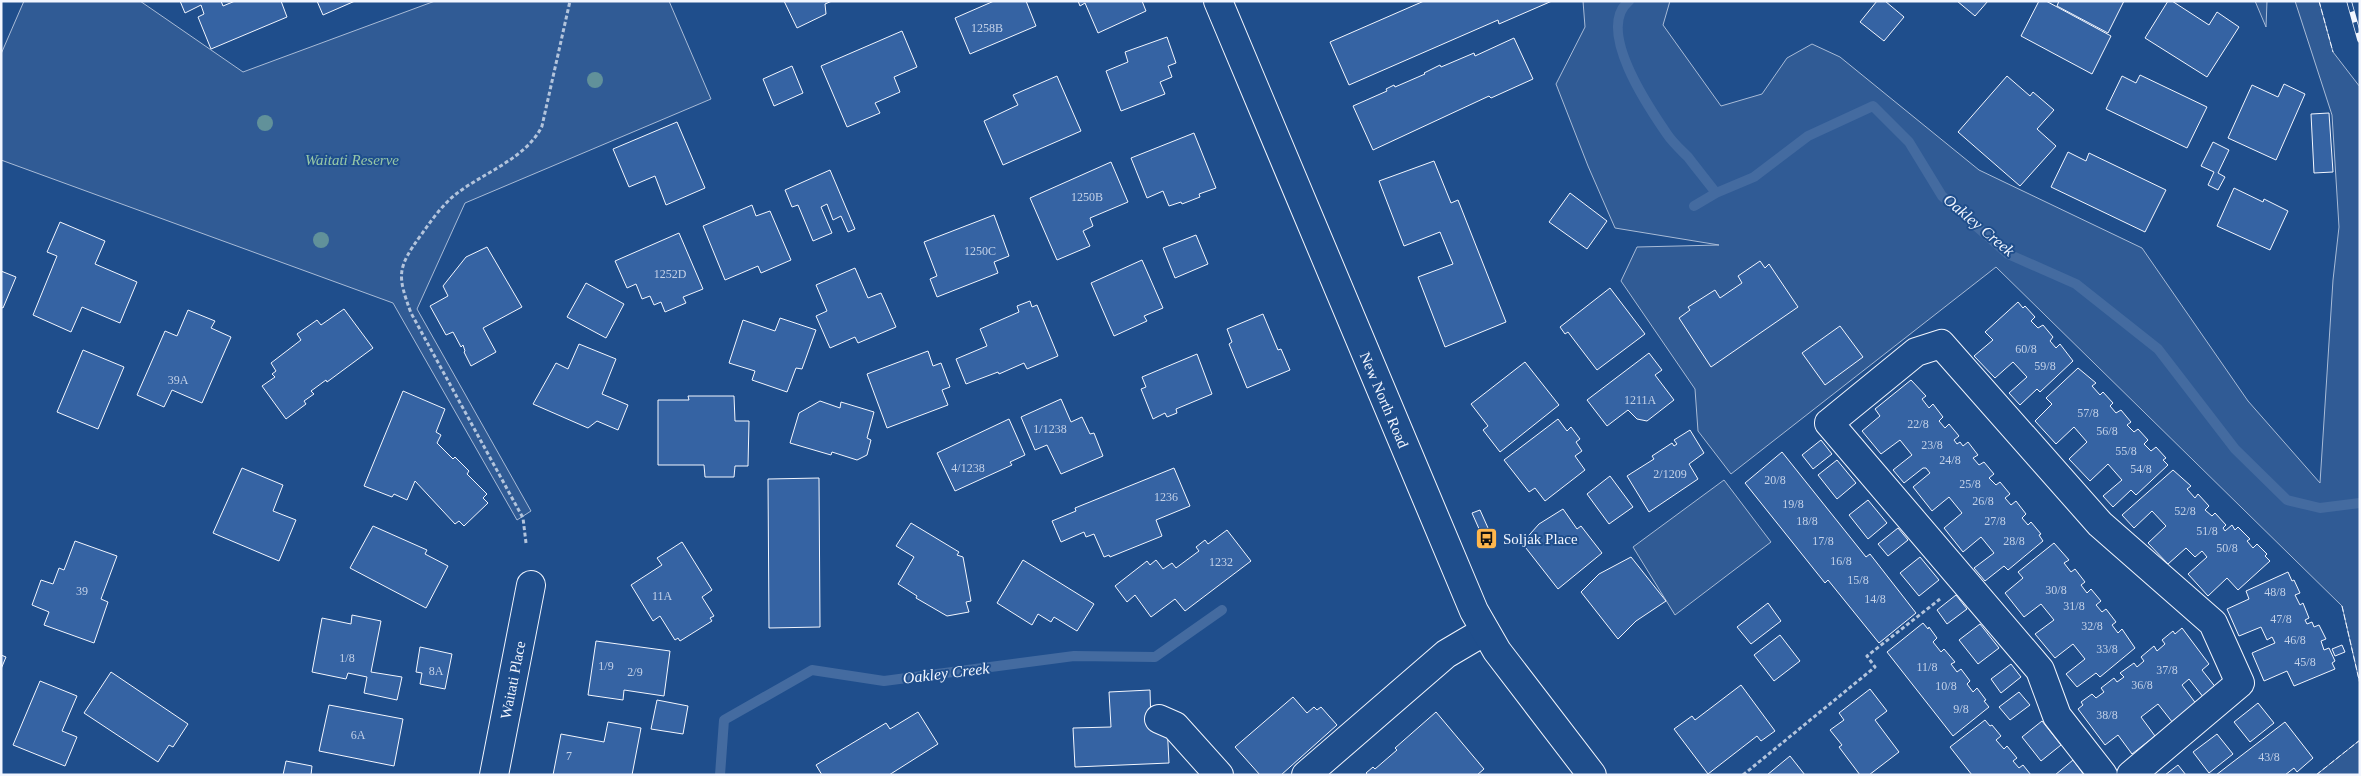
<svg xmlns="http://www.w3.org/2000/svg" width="2361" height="776" font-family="Georgia,serif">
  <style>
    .built { fill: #305b95; stroke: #a8bbd7 }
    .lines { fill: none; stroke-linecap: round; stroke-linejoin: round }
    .stream { stroke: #446ba0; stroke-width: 10 }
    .building { fill: #3563a3; stroke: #f2f6ff }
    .minor-casing { stroke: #f2f6ff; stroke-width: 30 }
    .major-casing { stroke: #f2f6ff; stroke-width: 30 }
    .path { stroke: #b3c4dc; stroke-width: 3; stroke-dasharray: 4 2.5; stroke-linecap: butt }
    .minor { stroke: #1f4e8c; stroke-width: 28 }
    .major { stroke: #1f4e8c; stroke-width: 28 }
    .rail-casing { stroke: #f2f6ff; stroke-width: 5.5 }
    .rail { stroke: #1f4e8c; stroke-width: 4; stroke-dasharray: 11; stroke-linecap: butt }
    .fence { stroke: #f2f6ff; stroke-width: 1; stroke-dasharray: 6 2.5; stroke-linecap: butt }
    .tree { fill: #61919a }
    .labels { text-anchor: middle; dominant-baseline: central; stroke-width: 4; stroke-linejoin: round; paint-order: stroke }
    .number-label { font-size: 12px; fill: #c3d1e8 }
    .park-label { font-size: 15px; font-style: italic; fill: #97c8a6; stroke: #1f4e8c }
    .street-label { font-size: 15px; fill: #f2f6ff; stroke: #1f4e8c }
    .poi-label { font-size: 15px; fill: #f2f6ff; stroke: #1f4e8c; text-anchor: start }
    .water-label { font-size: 16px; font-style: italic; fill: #f2f6ff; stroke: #1f4e8c }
  </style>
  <rect width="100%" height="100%" fill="#1f4e8c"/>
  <path class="built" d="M24 1H140L243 72 435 1H669L711 99 465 203 417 309 531 511 517 520 393 303 1 160V54Z
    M1583 1H1670L1663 25 1721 106 1762 94 1787 58 1812 44 1840 57 1979 170 2142 248 2248 401 2320 483 2333 280 2339 227 2332 115 2295 1H2319L2333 52 2360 87V684L2342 606 1996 267 1731 474 1698 431 1695 389 1621 281 1637 247 1719 245 1615 228 1588 166 1556 84 1585 27Z
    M2255 1H2267L2266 27Z
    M1724 480 1771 542 1675 615 1633 547Z
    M2360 740V775H2316Z"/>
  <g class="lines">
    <path class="stream" d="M1629 1C1595 29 1649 108 1667 134 1673 143 1681 150 1688 157 1697 169 1707 181 1716 193
      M1694 206 1716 193 1754 177 1808 136 1873 106 1909 142 1942 196 2008 254 2076 284 2158 349 2235 449 2287 500 2320 508 2360 503
      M720 775 724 720 812 670 884 681 1074 656 1155 657 1222 610"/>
  </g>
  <path class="building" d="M180 1H221L223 6 235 1H281L287 17 211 49 198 17 204 14 201 5 185 13Z
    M317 1H355L323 15Z
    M784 1H832L825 4 826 14 797 28Z
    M994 1H1026L1036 26 970 54 955 18Z
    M1078 1H1142L1146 11 1098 33 1085 3 1080 6Z
    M1424 1H1552L1499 24 1498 20 1349 85 1330 42Z
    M1877 1H1885L1904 17 1884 41 1860 22Z
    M1957 1H1988L1975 16Z
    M2039 1H2046L2111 36 2092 74 2021 36Z
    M2059 1H2124L2108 33 2057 6Z
    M2168 1H2172L2209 25 2217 12 2239 27 2207 77 2145 38Z
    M902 31 917 67 894 77 900 92 875 103 880 113 847 127 821 66Z
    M1167 37 1176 63 1168 66 1172 77 1160 82 1165 94 1121 111 1106 71 1128 62 1125 52Z
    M1514 38 1533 79 1491 98 1489 96 1373 150 1353 106 1387 91 1386 89 1394 85 1395 87 1425 74 1424 73 1440 65 1441 67 1474 53 1475 56Z
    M792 66 803 93 774 106 763 79Z
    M2140 75 2207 107 2187 148 2106 109 2122 76 2136 83Z
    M1057 76 1081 131 1003 165 984 121 1018 105 1013 95Z
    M2007 76 2030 96 2033 92 2054 110 2037 129 2056 146 2020 186 1958 132Z
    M2284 84 2305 94 2276 160 2228 138 2252 85 2278 97Z
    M2329 113 2333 172 2314 173 2311 114Z
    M677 122 705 188 666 205 655 176 629 187 613 149Z
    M1194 133 1216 188 1199 194 1200 197 1182 204 1181 202 1169 206 1163 191 1147 198 1131 158Z
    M2213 142 2229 150 2218 173 2225 177 2218 190 2208 185 2214 172 2201 166Z
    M2068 152 2086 161 2089 153 2166 190 2145 232 2051 187Z
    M1434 161 1451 203 1458 200 1506 322 1445 347 1418 277 1453 264 1440 232 1404 246 1379 181Z
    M1111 162 1128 202 1090 218 1093 226 1083 231 1090 246 1057 260 1030 198Z
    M830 170 855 229 848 232 841 216 833 220 827 204 821 207 832 233 813 241 798 205 792 207 785 190Z
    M2234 188 2263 202 2264 199 2288 211 2270 250 2217 226Z
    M1570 193 1607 221 1587 249 1549 222Z
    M752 205 756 216 770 211 791 260 761 273 758 266 725 280 703 226Z
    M994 215 1009 256 994 262 998 273 937 297 930 279 937 276 924 242Z
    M60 222 105 241 95 264 137 282 120 323 82 307 71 332 33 315 57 256 47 252Z
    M679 233 703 289 683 297 686 303 665 312 661 302 654 305 650 296 642 299 636 284 627 288 615 261Z
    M1196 235 1208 264 1175 278 1163 248Z
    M487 247 522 307 483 328 496 352 471 366 464 352 465 351 463 345 461 347 453 332 446 335 430 306 448 296 443 286 466 257Z
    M1142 260 1163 308 1144 316 1147 321 1114 336 1091 283Z
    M1760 261 1765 268 1769 264 1798 307 1711 367 1679 318 1690 310 1688 307 1715 290 1720 298 1742 283 1738 276Z
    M855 268 868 298 881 293 896 327 858 343 855 337 830 348 816 316 827 311 816 285Z
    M1 271 16 277 3 308 1 307Z
    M586 283 624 304 606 338 567 317Z
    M1610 288 1645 334 1597 370 1568 332 1565 334 1560 327Z
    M1030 301 1032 307 1037 305 1058 356 1027 369 1024 363 999 374 998 372 966 384 956 359 987 346 980 329 1019 312 1017 306Z
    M2018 302 2023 308 2025 306 2035 317 2031 321 2038 328 2043 325 2053 337 2050 341 2056 348 2060 344 2073 361 2040 392 2037 389 2020 405 2009 393 2027 377 2013 362 1995 378 1974 356 1993 340 1985 332Z
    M344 309 373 348 327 382 326 380 311 391 314 394 304 401 306 404 286 419 262 386 275 377 272 374 276 371 271 363 301 340 297 334 317 320 321 325Z
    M188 310 215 321 211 328 231 337 202 403 172 390 164 407 137 395 165 331 177 336Z
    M1263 314 1278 350 1281 349 1290 370 1247 388 1229 344 1232 342 1227 329Z
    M780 318 816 330 802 369 796 368 787 392 752 380 755 371 729 363 743 320 775 331Z
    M1840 326 1863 357 1825 385 1802 353Z
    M579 344 616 359 602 394 628 405 618 430 597 421 588 428 533 404 556 363 568 369Z
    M83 350 124 367 98 429 57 412Z
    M928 351 933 366 941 363 950 387 942 390 948 405 887 428 867 374Z
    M1649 353 1662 370 1655 375 1674 400 1647 421 1637 419 1628 410 1607 426 1587 400Z
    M1197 354 1212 394 1176 409 1177 413 1167 417 1165 413 1153 419 1141 389 1146 387 1142 377Z
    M1525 362 1559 405 1500 452 1483 430 1488 426 1471 404Z
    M2078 368 2096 383 2092 386 2100 395 2103 392 2113 403 2110 406 2116 413 2121 410 2131 422 2127 425 2134 432 2138 429 2148 440 2144 444 2151 451 2156 447 2166 458 2163 460 2168 465 2136 495 2131 490 2113 507 2103 496 2122 480 2108 464 2090 481 2069 459 2087 442 2074 427 2056 444 2035 421 2052 404 2046 398Z
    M1911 380 1926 396 1922 399 1929 408 1933 404 1943 417 1939 421 1945 428 1949 424 1959 436 1954 440 1957 444 1960 442 1963 446 1968 442 1978 455 1973 458 1979 465 1984 462 1994 474 1989 478 1996 485 2000 482 2010 494 2005 498 2011 505 2016 501 2026 514 2022 518 2028 525 2031 522 2041 534 2039 535 2043 541 2008 570 2004 566 1985 581 1974 568 1994 553 1981 537 1963 552 1944 528 1962 513 1949 497 1932 511 1913 487 1930 473 1926 468H1923L1904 483 1893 470 1912 455 1900 440 1881 454 1862 431 1880 416 1875 409Z
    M403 391 445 409 436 432 441 435 437 443 453 459 455 457 469 471 467 474 487 494 483 498 488 503 464 526 459 521 455 524 415 481 407 500 394 494 392 497 364 486Z
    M688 396H734L735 421H749L748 466H735L734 477H705L704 465H658V400H689Z
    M1061 399 1071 422 1082 417 1090 434 1094 433 1103 456 1061 474 1047 445 1035 450 1021 417Z
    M820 401 840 408 841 402 874 412 867 438 871 440 867 455 857 460 832 452 831 455 790 443 799 413Z
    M1009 419 1025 455 1010 462 1012 465 955 491 937 453Z
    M1558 419 1567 431 1571 427 1580 439 1576 442 1582 451 1575 456 1585 470 1545 501 1535 488 1529 492 1504 460Z
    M1690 430 1704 453 1689 464 1698 479 1649 512 1627 476 1654 459 1652 456 1672 443 1674 446 1677 444 1674 440Z
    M1821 440 1832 454 1813 469 1802 455Z
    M1782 452 1866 557 1870 554 1916 613 1879 643 1828 580 1825 583 1745 483Z
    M1837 460 1856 483 1837 499 1818 475Z
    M242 468 283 485 273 511 296 520 279 561 213 533Z
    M1174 468 1190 506 1156 520 1162 536 1110 557 1109 555 1104 557 1094 534 1086 537 1084 532 1061 542 1052 521 1076 511 1075 508Z
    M2173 470 2191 486 2187 489 2195 498 2198 494 2209 506 2205 510 2212 516 2215 513 2226 525 2223 528 2225 531 2232 525 2235 530 2238 527 2250 539 2247 541 2253 548 2257 544 2267 554 2265 556 2270 561 2238 590 2227 578 2208 596 2188 574 2207 557 2202 551 2195 557 2186 548 2168 564 2148 543 2166 526 2152 511 2134 528 2122 515Z
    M1610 476 1633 507 1609 524 1587 494Z
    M819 478 820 627 769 628 768 479Z
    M1868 500 1887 523 1868 539 1849 515Z
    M1563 509 1577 529 1581 526 1602 553 1558 589 1522 543 1539 524Z
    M1480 510 1488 528 1480 531 1472 513Z
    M911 523 959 552 957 555 963 557 971 601 966 602 969 612 947 616 916 598 917 596 898 584 914 557 896 546Z
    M373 526 427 550 425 554 448 566 426 608 350 568Z
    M1898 528 1908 540 1888 556 1878 544Z
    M1227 530 1251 561 1185 611 1175 599 1151 617 1135 595 1127 602 1115 586 1147 561 1150 565 1156 560 1163 569 1172 563 1176 568 1199 551 1196 547 1205 540 1208 544Z
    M75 541 117 556 101 599 108 602 94 643 44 625 49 612 32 605 41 580 53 584 59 568 64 570Z
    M682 542 712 590 702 597 714 616 710 618 712 621 680 641 678 638 675 640 660 616 653 621 631 585 662 565 657 558Z
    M2054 543 2069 560 2064 563 2071 572 2075 569 2085 582 2081 585 2087 593 2091 589 2101 601 2096 605 2102 612 2106 609 2116 622 2112 625 2118 633 2122 629 2135 648 2100 677 2096 673 2077 687 2066 674 2085 659 2073 644 2055 658 2035 634 2054 620 2041 604 2024 617 2005 593 2023 578 2018 572Z
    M1631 557 1666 601 1636 621 1618 639 1581 592 1599 574Z
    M1920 557 1939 580 1919 596 1900 573Z
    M1023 560 1094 604 1077 631 1054 617 1051 622 1038 614 1032 625 997 603Z
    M2288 572 2292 581 2294 580 2300 593 2295 595 2300 605 2303 603 2309 618 2305 620 2307 624 2312 622 2314 627 2319 625 2326 639 2321 641 2324 650 2329 648 2335 661 2332 663 2335 669 2294 686 2287 671 2264 681 2252 653 2275 643 2272 637 2267 640 2261 627 2239 636 2227 609 2249 599 2246 591Z
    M1956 595 1967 609 1947 624 1937 610Z
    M1768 603 1781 621 1751 644 1737 627Z
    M352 615 381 621 371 672 402 677 397 700 364 693 367 677 348 673 346 679 312 672 322 618 351 624Z
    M1923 623 1928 629 1929 627 1937 638 1933 642 1941 652 1944 649 1955 662 1951 664 1957 672 1961 669 1970 681 1967 684 1973 692 1977 688 1986 700 1984 701 1989 707 1953 736 1887 652Z
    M1980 624 1999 648 1978 664 1959 640Z
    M2182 628 2209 664 2202 670 2217 689 2204 698 2189 679 2182 685 2197 705 2173 723 2158 704 2141 717 2155 736 2132 754 2118 735 2105 745 2078 709 2083 705 2081 702 2092 694 2096 698 2104 692 2101 688 2114 678 2117 682 2124 677 2120 673 2134 663 2137 667 2144 661 2141 657 2154 646 2157 651 2165 644 2162 640 2173 631 2175 634Z
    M1780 635 1800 661 1774 681 1754 655Z
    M596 641 670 651 664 696 624 690 623 700 588 695Z
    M2342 645 2345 652 2335 656 2332 649Z
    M420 647 452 654 445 689 420 684 422 673 416 672Z
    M1 655 6 657 1 669Z
    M2011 664 2021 677 2001 693 1991 679Z
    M111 672 188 724 173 747 169 745 158 762 84 713Z
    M40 681 77 696 62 731 77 737 65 766 13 745Z
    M1741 685 1775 731 1761 741 1757 736 1708 774 1674 729 1692 716 1695 720Z
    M1870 689 1887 711 1875 720 1899 752 1869 775H1860L1839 747 1842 745 1830 730 1844 720 1839 713Z
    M1150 690 1151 725 1167 724 1169 763 1075 767 1073 728 1111 727 1109 692Z
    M2019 692 2030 705 2010 720 1999 707Z
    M1293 697 1307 713 1314 707 1317 710 1321 707 1337 725 1281 775H1260L1235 747Z
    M657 700 688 706 683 734 651 729Z
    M2258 703 2274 723 2250 742 2234 722Z
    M329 705 403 719 394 766 319 751Z
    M918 712 938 744 889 775H822L816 765 886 723 890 729Z
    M1436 712 1484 769 1477 775H1368L1366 773 1373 767 1375 769 1397 750 1395 748Z
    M1985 720 1990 726 1992 725 2001 736 1996 740 2004 749 2007 746 2017 758 2013 761 2019 768 2023 765 2031 775H1972L1950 747Z
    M2042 721 2061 745 2041 761 2022 737Z
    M608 722 641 728 632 775H553L561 734 604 742Z
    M2285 722 2313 758 2297 772 2294 768 2285 775H2216Z
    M2217 734 2233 754 2209 773 2193 752Z
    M1790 756 1805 775H1767Z
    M2073 760 2084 775H2055Z
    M286 761 312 766 311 775H283Z
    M2178 765 2186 775H2165Z"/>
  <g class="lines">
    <defs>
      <path id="minor" d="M1159 719 1175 726 1219 775
        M494 775 531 585
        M1306 775 1446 654 1485 631
        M2103 775 2057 716 2040 670 1829 423 1916 352 1941 344 2100 524 2213 623 2240 683 2131 775"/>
      <path id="major" d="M1218 1 1474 611 1497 651 1592 775"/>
    </defs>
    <use href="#minor" class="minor-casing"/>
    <use href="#major" class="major-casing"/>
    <path class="path" d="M526 543 523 518 411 313C397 275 397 268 421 235 431 221 442 205 456 194 483 173 527 158 542 126L570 1
      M1743 775 1875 667 1867 656 1940 599"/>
    <use href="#minor" class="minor"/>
    <use href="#major" class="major"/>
    <defs>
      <path id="rail" d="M2349 1 2360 40"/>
    </defs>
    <use href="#rail" class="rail-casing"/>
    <use href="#rail" class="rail"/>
    <path class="fence" d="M2319 1 2333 52
      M2342 606 2360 684
      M2316 775 2360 740"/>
  </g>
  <g class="tree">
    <circle cx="595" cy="80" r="8"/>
    <circle cx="265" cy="123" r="8"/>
    <circle cx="321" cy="240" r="8"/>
  </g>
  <defs>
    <symbol id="bus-square" viewBox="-11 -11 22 22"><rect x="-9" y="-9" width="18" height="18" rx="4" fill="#ffb74d" stroke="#1f4e8c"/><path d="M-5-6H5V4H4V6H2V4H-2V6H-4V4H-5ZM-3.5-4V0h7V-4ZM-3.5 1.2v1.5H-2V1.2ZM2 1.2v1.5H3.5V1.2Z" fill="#111"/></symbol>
  </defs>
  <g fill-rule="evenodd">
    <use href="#bus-square" x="1474" y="526" width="25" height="25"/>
  </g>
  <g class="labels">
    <g class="number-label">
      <text x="987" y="28">1258B</text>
      <text x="1087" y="197">1250B</text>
      <text x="980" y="251">1250C</text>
      <text x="670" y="274">1252D</text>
      <text x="2026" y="349">60/8</text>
      <text x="2045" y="366">59/8</text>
      <text x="178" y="380">39A</text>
      <text x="1640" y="400">1211A</text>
      <text x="2088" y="413">57/8</text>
      <text x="1918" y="424">22/8</text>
      <text x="1050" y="429">1/1238</text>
      <text x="2107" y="431">56/8</text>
      <text x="1932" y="445">23/8</text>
      <text x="2126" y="451">55/8</text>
      <text x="1950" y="460">24/8</text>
      <text x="968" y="468">4/1238</text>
      <text x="2141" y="469">54/8</text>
      <text x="1670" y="474">2/1209</text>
      <text x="1775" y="480">20/8</text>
      <text x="1970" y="484">25/8</text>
      <text x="1166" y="497">1236</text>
      <text x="1983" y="501">26/8</text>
      <text x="1793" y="504">19/8</text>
      <text x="2185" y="511">52/8</text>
      <text x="1807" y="521">18/8</text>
      <text x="1995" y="521">27/8</text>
      <text x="2207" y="531">51/8</text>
      <text x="1823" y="541">17/8</text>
      <text x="2014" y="541">28/8</text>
      <text x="2227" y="548">50/8</text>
      <text x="1841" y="561">16/8</text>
      <text x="1221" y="562">1232</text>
      <text x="1858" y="580">15/8</text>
      <text x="2056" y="590">30/8</text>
      <text x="82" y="591">39</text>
      <text x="2275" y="592">48/8</text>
      <text x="662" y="596">11A</text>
      <text x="1875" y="599">14/8</text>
      <text x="2074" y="606">31/8</text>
      <text x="2281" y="619">47/8</text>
      <text x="2092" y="626">32/8</text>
      <text x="2295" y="640">46/8</text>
      <text x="2107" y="649">33/8</text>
      <text x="347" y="658">1/8</text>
      <text x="2305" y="662">45/8</text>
      <text x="606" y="666">1/9</text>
      <text x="1927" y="667">11/8</text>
      <text x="2167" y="670">37/8</text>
      <text x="436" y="671">8A</text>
      <text x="635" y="672">2/9</text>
      <text x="2142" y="685">36/8</text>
      <text x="1946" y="686">10/8</text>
      <text x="1961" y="709">9/8</text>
      <text x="2107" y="715">38/8</text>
      <text x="358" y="735">6A</text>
      <text x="569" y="756">7</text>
      <text x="2269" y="757">43/8</text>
    </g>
    <g class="park-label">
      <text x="352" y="160">Waitati Reserve</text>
    </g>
    <g class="street-label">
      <text transform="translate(1384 400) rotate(67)">New North Road</text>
      <text transform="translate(513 680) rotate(-79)">Waitati Place</text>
    </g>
    <g class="poi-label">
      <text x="1503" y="539">Soljak Place</text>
    </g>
    <g class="water-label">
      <text transform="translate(1979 225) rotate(40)">Oakley Creek</text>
      <text transform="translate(946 673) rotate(-7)">Oakley Creek</text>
    </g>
  </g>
  <rect width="2361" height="776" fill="none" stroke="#f2f6ff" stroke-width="5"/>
</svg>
